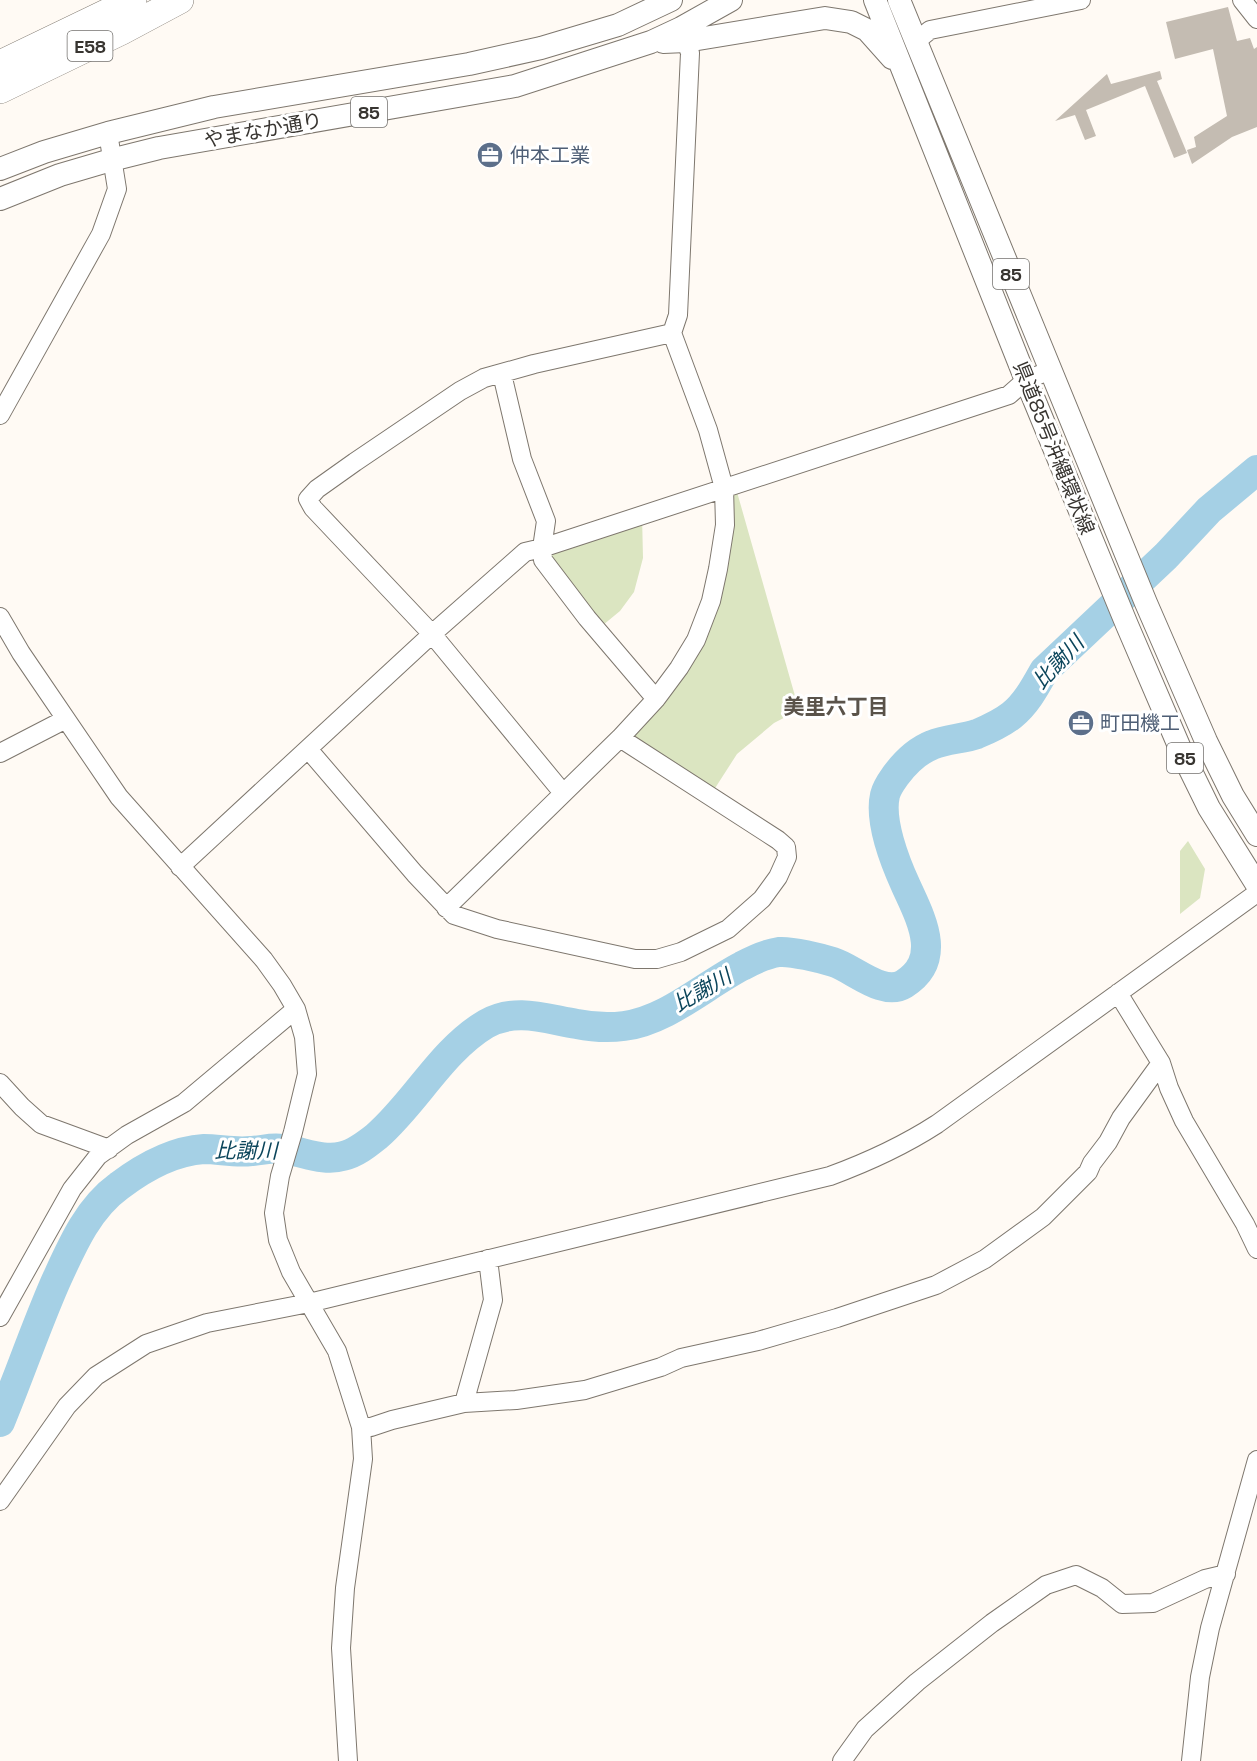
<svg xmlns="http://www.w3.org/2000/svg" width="1257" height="1761" font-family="'Space Grotesk','Noto Sans JP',sans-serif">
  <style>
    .green { fill: #dbe5c1 }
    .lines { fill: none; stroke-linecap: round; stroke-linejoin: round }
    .river { stroke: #a5d0e5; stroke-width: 30 }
    .building { fill: #c4bcb2 }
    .minor-casing { stroke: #7e776e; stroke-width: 20 }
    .major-casing { stroke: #7e776e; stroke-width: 24 }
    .highway-casing { stroke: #7e776e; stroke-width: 28 }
    .minor { stroke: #fff; stroke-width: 18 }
    .major { stroke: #fff; stroke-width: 22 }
    .highway { stroke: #fff; stroke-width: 27 }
    .labels { text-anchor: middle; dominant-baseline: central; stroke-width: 6; stroke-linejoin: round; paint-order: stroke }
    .shield { fill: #fff; stroke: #74726f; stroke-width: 1.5 }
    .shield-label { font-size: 18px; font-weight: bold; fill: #383531 }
    .street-label { font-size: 20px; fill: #383531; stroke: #fff }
    .service-label { font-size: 20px; fill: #4e5e75; stroke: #fff; text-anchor: start }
    .water-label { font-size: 21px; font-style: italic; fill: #0b455b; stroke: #fff }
    .neighbourhood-label { font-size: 21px; font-weight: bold; fill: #5a534a; stroke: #fff }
  </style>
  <rect width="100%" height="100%" fill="#fffaf4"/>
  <path class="green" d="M735 485 799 710 774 723 737 754 710 796 620 738 696 640Z
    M642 515 643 558 634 592 620 611 597 630 542 548Z
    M1188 841 1205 869 1200 898 1180 914V851Z"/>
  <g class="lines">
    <path class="river" d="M0 1422C19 1376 35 1329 55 1283 71 1248 87 1209 119 1186 144 1167 172 1151 204 1149 219 1149 235 1153 251 1151 261 1151 271 1147 282 1149 302 1151 323 1162 343 1156 356 1153 367 1144 377 1136 416 1102 441 1051 486 1024 516 1007 546 1019 577 1024 592 1027 609 1028 624 1026 666 1021 705 985 742 966 753 960 766 954 779 952 792 951 820 958 833 962 853 968 883 997 904 984 944 959 920 917 906 886 895 862 879 821 885 795 887 787 891 782 896 775 905 763 917 751 932 745 946 739 963 739 977 734 989 729 1002 723 1012 715 1026 704 1035 687 1044 671L1166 556 1209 510 1257 470"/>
  </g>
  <path class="building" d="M1228 7 1237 41 1250 38 1254 49 1257 47V127L1232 137 1192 164 1187 150 1196 147 1194 137 1227 116 1213 49 1175 59 1166 22Z
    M1160 71 1162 79 1157 81 1187 153 1174 158 1145 86 1086 110 1096 136 1085 140 1075 115 1055 121 1107 74 1111 84Z"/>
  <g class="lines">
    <defs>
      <path id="minor" d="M1242 0 1257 19
        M915 42 930 30 1081 0
        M502 374 522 459 546 521 542 548 543 560 587 618 656 699
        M0 415 101 234 117 189 108 133
        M0 617 21 653 119 797 264 960 282 985 296 1009 304 1037 307 1074 293 1132 280 1176 274 1213 278 1240 291 1272 337 1351 361 1427 363 1459 345 1588 341 1648 348 1761
        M308 749 415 874 454 915 497 929 635 959H657L681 952 728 929 762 899 778 877 787 857 786 847 778 840 620 738
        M0 753 66 719
        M563 793 432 634 313 508 308 499 317 489 355 462 460 391 484 378 534 364 672 333
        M180 867 432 634 525 552 542 548 1009 395 1026 380 1051 370
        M446 908 620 738 656 699 679 668 696 640 711 601 718 569 725 525 724 488 708 430 672 333 678 315 690 53 686 41
        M1118 993 1161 1063 1169 1088 1184 1121 1245 1224 1257 1249
        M0 1083 22 1107 41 1124 109 1149
        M0 1317 72 1189 98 1156 127 1135 184 1103 296 1009
        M464 1403 493 1300 488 1259
        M361 1427H371L392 1420 464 1403 516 1400 585 1390 661 1367 681 1358 758 1341 837 1318 936 1285 985 1259 1043 1217 1088 1172 1092 1163 1108 1142 1121 1118 1161 1063
        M0 1501 67 1406 96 1376 146 1344 207 1323 309 1303 830 1176C868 1162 903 1146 937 1124L1257 893
        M842 1761 865 1729 917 1682 992 1623 1046 1585 1076 1575 1102 1588 1122 1604 1153 1603 1205 1579 1226 1574
        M1191 1761 1200 1677 1210 1628 1257 1460"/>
      <path id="major" d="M875 0 1026 380 1127 625 1182 753 1209 808 1257 885
        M899 0 1146 603 1206 741 1233 796 1257 835
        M663 42 686 41 825 18 851 22 867 30 892 58
        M0 169 44 152 108 133 214 107 469 64 541 48 618 25 671 0
        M0 199 60 175 111 160 159 148 515 86 651 42 681 28 731 0"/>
      <path id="highway" d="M0 64 133 0
        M0 90 122 31 180 0"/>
    </defs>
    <use href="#minor" class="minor-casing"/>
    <use href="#major" class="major-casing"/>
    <use href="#highway" class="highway-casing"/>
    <use href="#minor" class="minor"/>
    <use href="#major" class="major"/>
    <use href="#highway" class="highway"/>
  </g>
  <defs>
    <symbol id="office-disc" viewBox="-11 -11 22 22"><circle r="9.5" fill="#5c6f8a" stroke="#fff"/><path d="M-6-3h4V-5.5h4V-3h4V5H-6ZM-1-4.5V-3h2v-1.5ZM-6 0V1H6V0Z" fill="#fff"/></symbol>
  </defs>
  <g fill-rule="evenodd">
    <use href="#office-disc" x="475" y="140" width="30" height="30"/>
    <use href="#office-disc" x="1066" y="708" width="30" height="30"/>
  </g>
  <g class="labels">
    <g class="shield">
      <rect x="67.5" y="31" width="45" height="30" rx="4.5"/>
      <rect x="351" y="97" width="36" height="30" rx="4.5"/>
      <rect x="993" y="259" width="36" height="30" rx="4.5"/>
      <rect x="1167" y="743" width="36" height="30" rx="4.5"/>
    </g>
    <g class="shield-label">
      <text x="90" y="46">E58</text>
      <text x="369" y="112">85</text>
      <text x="1011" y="274">85</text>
      <text x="1185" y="758">85</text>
    </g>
    <g class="street-label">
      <text transform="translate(263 130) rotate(-10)">やまなか通り</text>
      <text transform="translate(1054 448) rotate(68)">県道85号沖縄環状線</text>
    </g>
    <g class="service-label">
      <text x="510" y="155">仲本工業</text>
      <text x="1100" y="723">町田機工</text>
    </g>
    <g class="water-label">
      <text transform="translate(1058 662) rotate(-47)">比謝川</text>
      <text transform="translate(702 990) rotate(-30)">比謝川</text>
      <text x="246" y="1150">比謝川</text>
    </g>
    <g class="neighbourhood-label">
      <text x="836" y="706">美里六丁目</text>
    </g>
  </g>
</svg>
